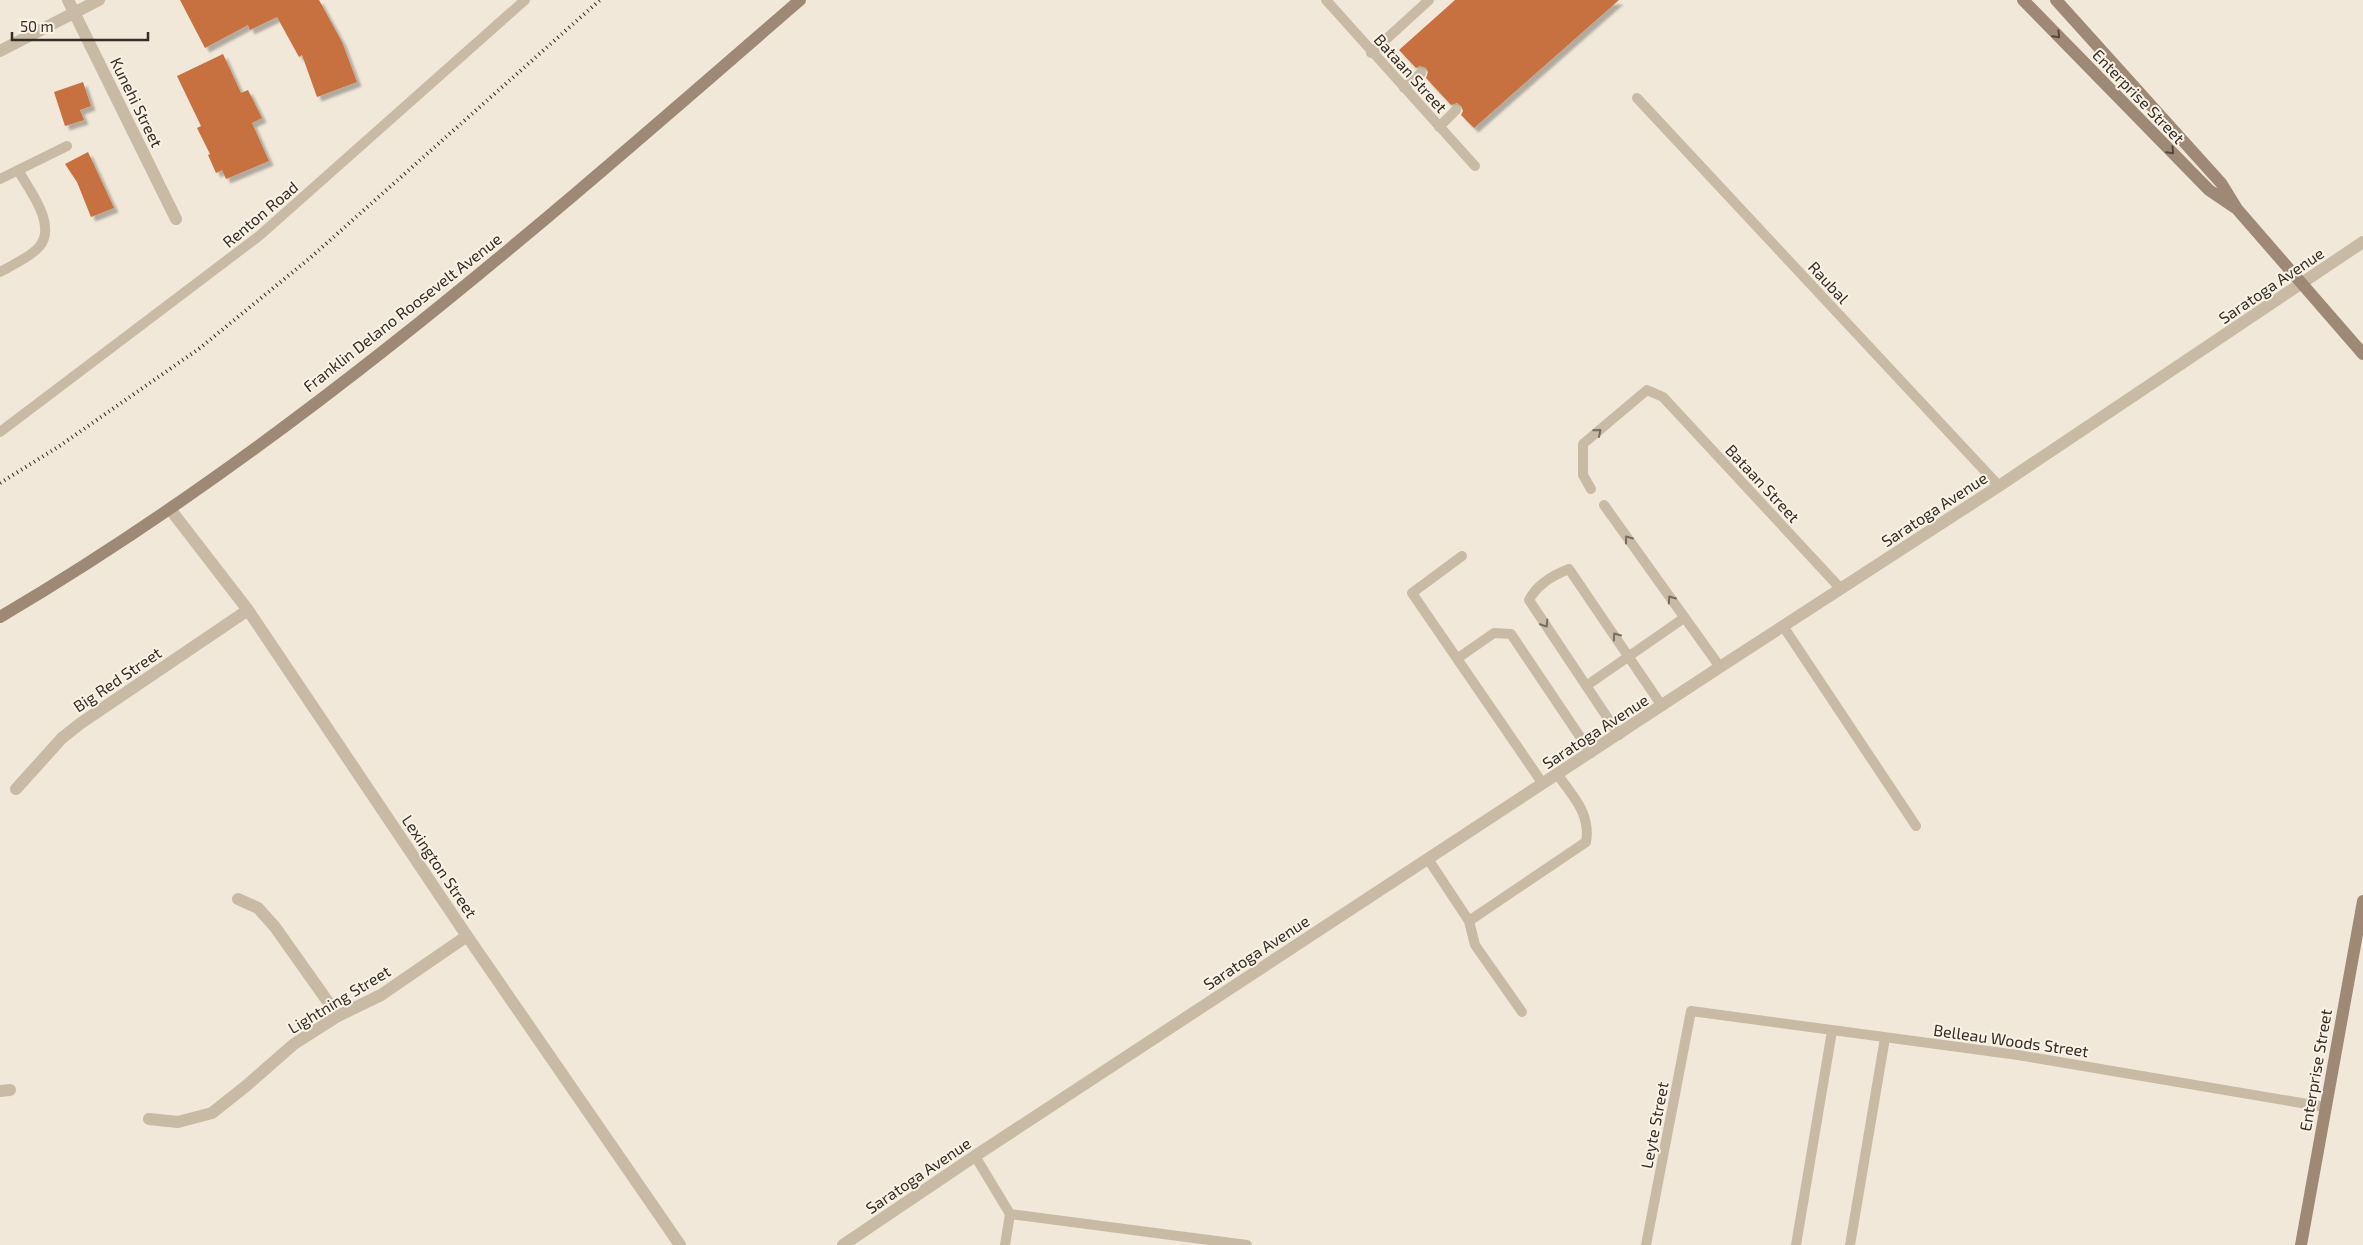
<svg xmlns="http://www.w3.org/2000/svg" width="2363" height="1245" font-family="'Exo 2',sans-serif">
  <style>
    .building { fill: #c77041; filter: url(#shadow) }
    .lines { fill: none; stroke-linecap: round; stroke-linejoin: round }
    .lane { stroke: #c9baa5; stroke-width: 10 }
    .street { stroke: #c9baa5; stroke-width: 12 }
    .secondary { stroke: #9d8976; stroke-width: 12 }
    .rail { stroke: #352c26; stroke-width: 4; stroke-dasharray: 1 4; stroke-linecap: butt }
    .oneway { stroke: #54483e }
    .oneway2 { stroke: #786c5f }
    .labels { text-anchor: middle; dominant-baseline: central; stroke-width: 4; stroke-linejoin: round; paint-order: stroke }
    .street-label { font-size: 16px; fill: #352c26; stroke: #f9f2e5 }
  </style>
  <defs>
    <filter id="shadow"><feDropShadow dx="4.5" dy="4.5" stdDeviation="1" flood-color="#0004"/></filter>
  </defs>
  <rect width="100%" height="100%" fill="#f1e8d9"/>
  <path class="building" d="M180 0H319L342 42 357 82 317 97 302 55 299 57 277 17 250 30 248 25 205 48Z
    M1455 0H1619L1474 128 1461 115 1463 111 1461 106 1457 103 1451 105 1426 78 1428 72 1426 68 1420 66 1416 68 1399 50Z
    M223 54 241 93 248 90 262 118 252 123 269 161 226 179 222 170 216 173 208 155 210 154 197 128 201 126 177 76Z
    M83 82 91 106 80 110 84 120 65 126 54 92Z
    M88 152 114 208 91 217 77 182 65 164Z"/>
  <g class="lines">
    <path class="lane" d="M1326 0 1475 166
      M1371 53 1429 0
      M1404 88 1421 73
      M1637 98 1999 486
      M1439 127 1456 110
      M0 179 67 146
      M0 272C12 265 29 258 39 247 58 225 29 190 18 170
      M0 432 259 236 525 0
      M1591 489 1583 475V444L1647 390 1663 397 1841 589
      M1604 505 1720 667
      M1462 556 1412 593 1543 784
      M1783 626 1916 826
      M1458 658 1494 633 1511 634 1591 753
      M1586 686 1684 618
      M1619 735 1529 600C1537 585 1553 575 1569 569L1662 706
      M1428 859 1469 921 1586 842C1591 814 1573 796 1557 774
      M1469 921 1475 945 1522 1012
      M975 1156 1010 1214 1247 1245
      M1005 1245 1010 1214
      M1646 1245 1691 1011 2018 1055 2325 1107
      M1796 1245 1832 1031
      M1850 1245 1885 1038"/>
    <path class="street" d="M68 0 176 219
      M0 51 99 0
      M170 509 248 610 467 936 680 1245
      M16 789 62 738 81 723 248 610
      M238 899 258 908 275 927 338 1016
      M0 1091 10 1090
      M149 1119 178 1122 212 1113 246 1086 294 1044 338 1016 381 995 467 936
      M843 1245 975 1156 1720 667 1999 486 2363 242"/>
    <path class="secondary" d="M2023 0 2209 190 2234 207
      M2056 0 2221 183 2237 209 2363 354
      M0 617C291 446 546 220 800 0
      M2301 1245 2363 901"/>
    <path class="rail" d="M0 483 58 447 200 348 310 258 600 0"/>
  </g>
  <defs><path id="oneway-chevron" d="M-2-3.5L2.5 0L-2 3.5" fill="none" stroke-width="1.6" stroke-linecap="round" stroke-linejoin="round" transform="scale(1.25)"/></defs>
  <g class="oneway">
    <use href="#oneway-chevron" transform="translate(2057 35) rotate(46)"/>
    <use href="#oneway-chevron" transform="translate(2171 151) rotate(46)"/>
  </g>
  <g class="oneway2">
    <use href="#oneway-chevron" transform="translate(1598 432) rotate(-41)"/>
    <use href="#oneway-chevron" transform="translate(1628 539) rotate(-126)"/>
    <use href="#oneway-chevron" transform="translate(1671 599) rotate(-125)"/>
    <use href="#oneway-chevron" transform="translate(1545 624) rotate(57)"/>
    <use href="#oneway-chevron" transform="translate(1616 636) rotate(-125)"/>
  </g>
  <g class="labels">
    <g class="street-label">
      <text transform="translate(1411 73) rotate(48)">Bataan Street</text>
      <text transform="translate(2139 96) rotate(46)">Enterprise Street</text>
      <text transform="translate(137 102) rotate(64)">Kunehi Street</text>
      <text transform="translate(260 214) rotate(-40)">Renton Road</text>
      <text transform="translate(1829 282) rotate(47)">Raubal</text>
      <text transform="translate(2271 285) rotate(-34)">Saratoga Avenue</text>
      <text transform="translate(402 312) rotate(-38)">Franklin Delano Roosevelt Avenue</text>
      <text transform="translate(1763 483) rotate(47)">Bataan Street</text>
      <text transform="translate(1934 509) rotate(-33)">Saratoga Avenue</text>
      <text transform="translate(117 679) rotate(-34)">Big Red Street</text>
      <text transform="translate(1595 731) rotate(-33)">Saratoga Avenue</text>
      <text transform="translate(440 866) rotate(56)">Lexington Street</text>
      <text transform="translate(1256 952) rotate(-33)">Saratoga Avenue</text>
      <text transform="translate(339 999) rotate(-31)">Lightning Street</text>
      <text transform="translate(2011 1040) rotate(8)">Belleau Woods Street</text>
      <text transform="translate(2315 1070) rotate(-80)">Enterprise Street</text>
      <text transform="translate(1654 1125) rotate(-79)">Leyte Street</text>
      <text transform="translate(918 1175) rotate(-34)">Saratoga Avenue</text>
    </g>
  </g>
  <path d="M12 32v8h136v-8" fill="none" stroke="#352c26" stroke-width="2.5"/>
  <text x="20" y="32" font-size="15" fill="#352c26" stroke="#f9f2e5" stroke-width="4" paint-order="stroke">50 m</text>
</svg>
